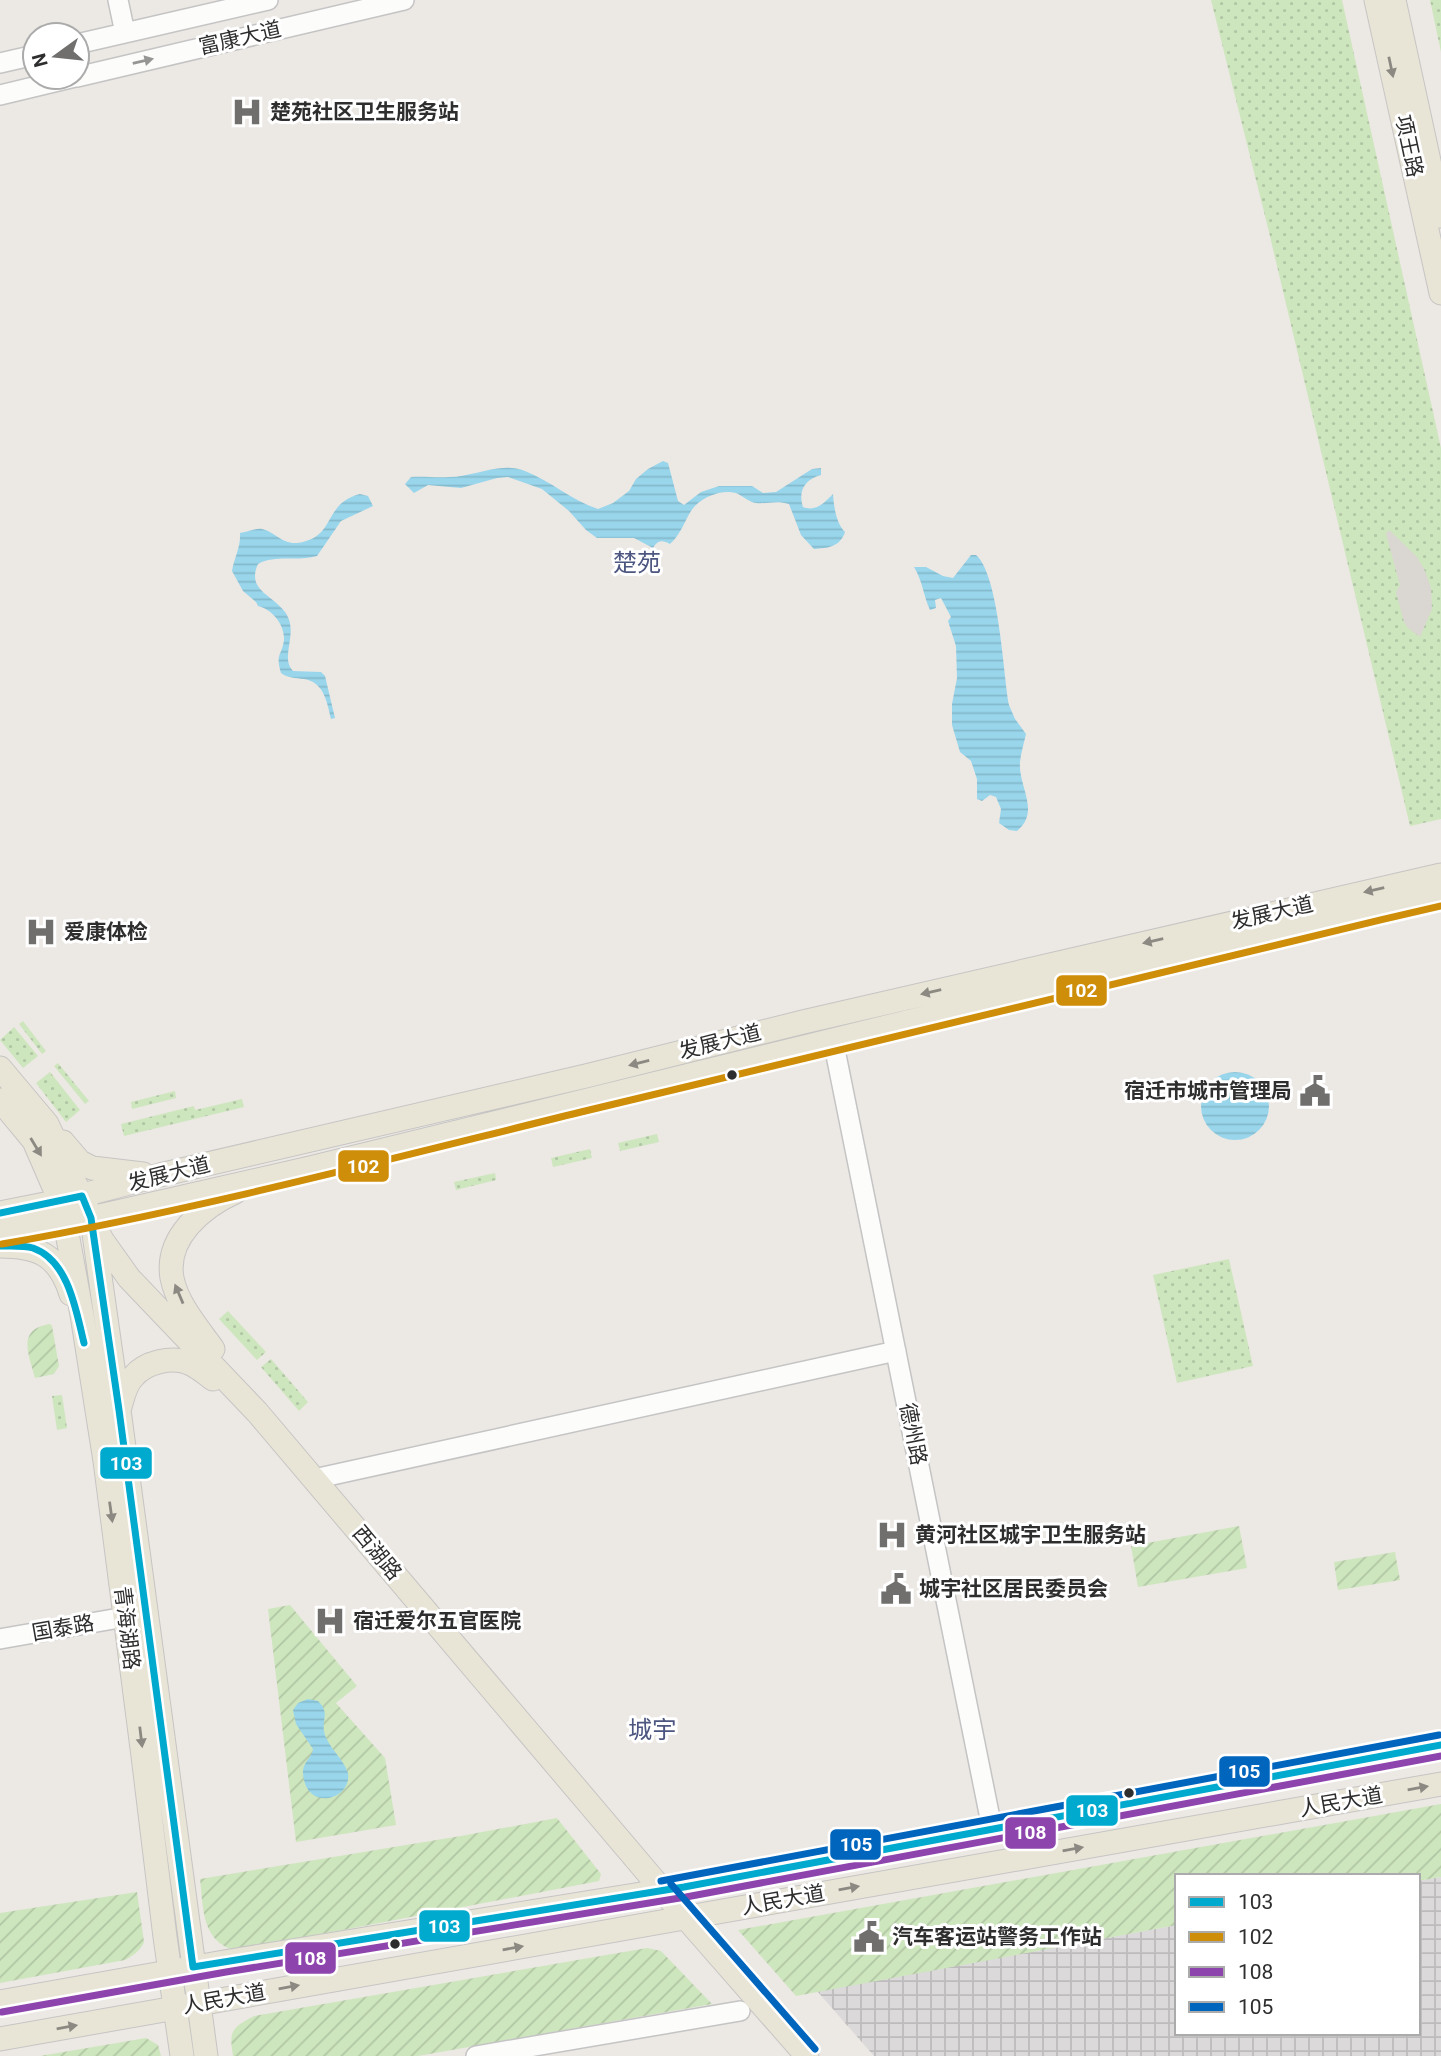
<svg xmlns="http://www.w3.org/2000/svg" width="1441" height="2056" font-family="Roboto,'Noto Sans SC',sans-serif">
  <style>
    .industrial { fill: url(#industrial-grid) }
    .grass { fill: url(#grass-dots) }
    .garden { fill: url(#garden-furrows) }
    .plaza { fill: #dad6d2 }
    .water { fill: url(#water-rules) }
    .lines { fill: none; stroke-linecap: round; stroke-linejoin: round }
    .minor-casing { stroke: #c5c4c5; stroke-width: 22 }
    .major-casing { stroke: #c6c5c4; stroke-width: 25 }
    .minor { stroke: #fcfcfb; stroke-width: 19 }
    .major { stroke: #e8e4d6; stroke-width: 23 }
    .bus-1-casing { stroke: #fff; stroke-width: 12 }
    .bus-2-casing { stroke: #fff; stroke-width: 12 }
    .bus-3-casing { stroke: #fff; stroke-width: 12 }
    .bus-4-casing { stroke: #fff; stroke-width: 12 }
    .bus-1 { stroke: #00a9ce; stroke-width: 7 }
    .bus-2 { stroke: #cf8e09; stroke-width: 7 }
    .bus-3 { stroke: #8e44ad; stroke-width: 7 }
    .bus-4 { stroke: #0065bd; stroke-width: 7 }
    .oneway { fill: #959594 }
    .oneway2 { fill: #8b8982 }
    .bus-dot { fill: #2e2e2e; stroke: #fff; stroke-width: 2.5 }
    .labels { text-anchor: middle; dominant-baseline: central; stroke-width: 6; stroke-linejoin: round; paint-order: stroke }
    .street-label { font-size: 21px; fill: #2e2e2e; stroke: #fff }
    .poi-label { font-size: 21px; font-weight: bold; fill: #2e2e2e; stroke: #fff; text-anchor: start }
    .quarter-label { font-size: 24px; fill: #4d5680; stroke: #fff }
    .line-badge { stroke: #fff; stroke-width: 2.5 }
    .badge-label { font-size: 19px; text-anchor: middle; font-weight: bold; fill: #fff }
  </style>
  <defs>
    <pattern id="industrial-grid" width="8" height="8" patternUnits="userSpaceOnUse" patternTransform="scale(1.75)"><rect width="8" height="8" fill="#dcd9db"/><path d="M0 4h8M4 0v8" fill="none" stroke="#bdbbbc"/></pattern>
    <pattern id="grass-dots" width="8" height="8" patternUnits="userSpaceOnUse" patternTransform="scale(1.75)"><rect width="8" height="8" fill="#cee6be"/><path d="M2 2h.1M6 6h.1" fill="none" stroke="#b1c6a4" stroke-width="1.8" stroke-linecap="round"/></pattern>
    <pattern id="garden-furrows" width="10" height="10" patternUnits="userSpaceOnUse" patternTransform="scale(1.75)"><rect width="10" height="10" fill="#cee6be"/><path d="M-1 1l2-2M0 10L10 0M9 11l2-2" fill="none" stroke="#b1c6a4"/></pattern>
    <pattern id="water-rules" width="6" height="5" patternUnits="userSpaceOnUse" patternTransform="scale(1.75)"><rect width="6" height="5" fill="#99d6ec"/><path d="M0 2.5h6" fill="none" stroke="#84b8cb"/></pattern>
  </defs>
  <rect width="100%" height="100%" fill="#ece8e4"/>
  <path class="industrial" d="M1441 1877V2056H874L817 1991 1177 1925V2033H1418V1881Z"/>
  <path class="grass" d="M1211 0H1342L1441 448V819L1410 826 1268 228Z
    M1430 0H1441V52Z
    M23 1021 46 1051 42 1054 19 1024Z
    M14 1027 38 1056 23 1068 0 1040Z
    M58 1063 89 1101 85 1104 54 1066Z
    M50 1072 80 1110 66 1122 36 1083Z
    M175 1091 176 1098 132 1109 131 1102Z
    M242 1099 244 1107 124 1136 121 1124 194 1106 195 1110Z
    M657 1134 659 1142 620 1151 618 1143Z
    M590 1149 592 1158 553 1167 551 1158Z
    M495 1173 496 1180 456 1190 454 1182Z
    M1229 1259 1253 1366 1177 1383 1153 1275Z
    M228 1311 266 1352 257 1360 219 1319Z
    M271 1359 308 1402 299 1411 261 1367Z
    M62 1395 67 1428 57 1430 52 1396Z"/>
  <path class="garden" d="M50 1324 52 1326 59 1366 54 1374 35 1378C29 1355 16 1329 50 1324Z
    M1239 1526 1247 1568 1138 1587 1131 1546Z
    M1395 1552 1400 1580 1338 1590 1334 1562Z
    M290 1605 357 1686 336 1703 385 1758 396 1825 296 1842 268 1609Z
    M1441 1804V1877L1418 1881V1876H1177V1925L796 1996 738 1930Z
    M557 1818 601 1874 599 1881 249 1948C243 1948 234 1950 228 1948 201 1936 203 1903 200 1879L461 1836Z
    M137 1892 144 1942C140 1951 134 1955 125 1960L0 1983V1913Z
    M647 1948 661 1951 712 2004 418 2056H233C229 2031 231 2028 254 2016Z
    M146 2038 158 2045 161 2056H40Z"/>
  <path class="plaza" d="M1389 530 1417 557 1425 571 1431 588 1432 609 1420 637 1408 628 1404 622 1396 592 1400 585 1386 534Z"/>
  <path class="water" d="M663 461 668 463 678 501 684 505 701 492 719 486H752L763 493 776 492 812 469 821 468V475C804 480 798 491 803 507 816 512 824 503 833 494 834 507 836 523 845 532 840 547 828 548 814 549L801 535 789 504C776 500 769 504 756 503 749 502 743 496 736 493 721 489 699 498 691 511 684 522 681 534 670 544 662 540 658 540 653 548L634 538H597L586 530 569 511 542 489 508 477 497 478 461 488 428 485 414 493 405 484 411 477C424 476 437 478 449 477 475 477 499 461 525 471 551 481 571 500 598 509L613 503 629 491 636 479 648 469Z
    M360 494 368 496 373 506 341 521 317 556C297 562 276 554 258 564 246 590 273 595 285 612 300 633 279 656 293 671L321 672 325 676 335 718 331 719C327 702 324 682 304 679 295 678 288 678 281 673 275 653 282 656 284 640 285 625 272 609 258 606L256 602 243 591 232 571C234 558 241 547 240 533 247 532 256 528 262 529 278 533 283 547 303 542 336 534 324 503 360 494Z
    M971 555H976C999 575 1003 672 1009 705L1015 719 1026 734C1024 743 1021 752 1020 762 1018 787 1041 811 1017 831L1009 830 999 823 1001 809 996 797 990 795 982 801 977 799V779L971 761 960 752 952 725V704L957 678 956 646 948 621 951 617 941 598 935 600 936 608 930 610C923 595 923 582 914 567H926L943 576 953 578Z
    M1201 1106a34 34 0 1 1 68 0a34 34 0 1 1-68 0Z
    M308 1699 318 1701C330 1713 322 1718 324 1731 325 1743 345 1761 348 1773 352 1801 305 1812 303 1773 302 1763 312 1758 313 1749L296 1724 293 1710 298 1703Z"/>
  <g class="lines">
    <defs>
      <path id="minor" d="M118 0 125 33
        M77 44 268 0
        M0 63 35 55
        M77 77 404 0
        M0 95 75 77
        M833 1040 992 1828
        M314 1479 896 1351
        M0 1639 125 1617
        M476 2056 740 2011"/>
      <path id="major" d="M1376 0 1441 293
        M1394 0 1441 216
        M0 1068 47 1124 102 1240 129 1278 257 1412 686 1918 807 2056
        M0 1100 34 1141 60 1201 65 1222 82 1315 105 1461 143 1756 165 1937 182 2056
        M63 1142 80 1162 92 1168 143 1174
        M0 1213 60 1201 160 1175 586 1076 803 1022 1441 875
        M0 1234 91 1218 310 1168 1205 949 1441 895
        M94 1234 119 1410 206 2056
        M0 1246C38 1246 59 1255 71 1294
        M213 1349C198 1328 177 1304 172 1278 165 1238 202 1207 235 1192
        M120 1407C123 1397 125 1385 133 1377 145 1362 172 1356 189 1363 198 1367 205 1373 213 1379
        M0 2002 224 1962 684 1887 1441 1745
        M0 2039 1441 1784"/>
    </defs>
    <use href="#minor" class="minor-casing"/>
    <use href="#major" class="major-casing"/>
    <use href="#minor" class="minor"/>
    <use href="#major" class="major"/>
    <defs>
      <path id="bus-1" d="M0 1213 82 1196 91 1218 119 1410 193 1967 684 1887 1441 1745
        M0 1246C11 1246 23 1245 33 1248 69 1261 76 1311 84 1343"/>
      <path id="bus-2" d="M2 1244C197 1210 389 1159 581 1112 868 1042 1154 972 1441 906"/>
      <path id="bus-3" d="M2 2012 226 1972 686 1897 1441 1756"/>
      <path id="bus-4" d="M661 1881 1439 1735
        M671 1884 815 2049"/>
    </defs>
    <use href="#bus-1" class="bus-1-casing"/>
    <use href="#bus-2" class="bus-2-casing"/>
    <use href="#bus-3" class="bus-3-casing"/>
    <use href="#bus-4" class="bus-4-casing"/>
    <use href="#bus-1" class="bus-1"/>
    <use href="#bus-2" class="bus-2"/>
    <use href="#bus-3" class="bus-3"/>
    <use href="#bus-4" class="bus-4"/>
  </g>
  <defs><path id="oneway-solid" d="M-6-.8H1V-3.2L6.5 0L1 3.2V.8H-6Z" transform="scale(1.75)"/></defs>
  <use class="oneway" href="#oneway-solid" transform="translate(143 61) rotate(-13)"/>
  <g class="oneway2">
    <use href="#oneway-solid" transform="translate(1391 67) rotate(78)"/>
    <use href="#oneway-solid" transform="translate(1374 890) rotate(167)"/>
    <use href="#oneway-solid" transform="translate(1153 941) rotate(167)"/>
    <use href="#oneway-solid" transform="translate(931 992) rotate(167)"/>
    <use href="#oneway-solid" transform="translate(639 1063) rotate(166)"/>
    <use href="#oneway-solid" transform="translate(36 1147) rotate(59)"/>
    <use href="#oneway-solid" transform="translate(179 1294) rotate(-113)"/>
    <use href="#oneway-solid" transform="translate(111 1512) rotate(82)"/>
    <use href="#oneway-solid" transform="translate(141 1737) rotate(83)"/>
    <use href="#oneway-solid" transform="translate(1418 1788) rotate(-10)"/>
    <use href="#oneway-solid" transform="translate(1073 1849) rotate(-10)"/>
    <use href="#oneway-solid" transform="translate(849 1888) rotate(-10)"/>
    <use href="#oneway-solid" transform="translate(513 1948) rotate(-10)"/>
    <use href="#oneway-solid" transform="translate(289 1987) rotate(-10)"/>
    <use href="#oneway-solid" transform="translate(67 2027) rotate(-10)"/>
  </g>
  <defs>
    <symbol id="hospital-bare" viewBox="-9 -9 18 18"><path d="M-5-5h3v3.5h4V-5h3V5h-3V1.5h-4V5h-3Z" fill="#706f6e" stroke="#fff" stroke-width="2.5" paint-order="stroke"/></symbol>
    <symbol id="civic-bare" viewBox="-9 -9 18 18"><path d="M-.6-6.5H3V-4.5H.6V-3L4-1V1h2V6H-6V1h2V-1L-.6-3ZM-1.2 2.5V6h2.4V2.5Z" fill="#706f6e" stroke="#fff" stroke-width="2.5" paint-order="stroke"/></symbol>
  </defs>
  <g fill-rule="evenodd">
    <use href="#hospital-bare" x="225" y="90" width="44" height="44"/>
    <use href="#hospital-bare" x="19" y="910" width="44" height="44"/>
    <use href="#civic-bare" x="1293" y="1069" width="44" height="44"/>
    <use href="#hospital-bare" x="870" y="1513" width="44" height="44"/>
    <use href="#civic-bare" x="874" y="1567" width="44" height="44"/>
    <use href="#hospital-bare" x="308" y="1599" width="44" height="44"/>
    <use href="#civic-bare" x="847" y="1915" width="44" height="44"/>
  </g>
  <g class="bus-dot">
    <circle cx="732" cy="1075" r="6"/>
    <circle cx="1129" cy="1793" r="6"/>
    <circle cx="395" cy="1944" r="6"/>
  </g>
  <g class="labels">
    <g class="street-label">
      <text transform="translate(240 38) rotate(-13)">富康大道</text>
      <text transform="translate(1409 146) rotate(78)">项王路</text>
      <text transform="translate(1272 913) rotate(-13)">发展大道</text>
      <text transform="translate(720 1042) rotate(-14)">发展大道</text>
      <text transform="translate(169 1174) rotate(-14)">发展大道</text>
      <text transform="translate(913 1434) rotate(79)">德州路</text>
      <text transform="translate(377 1553) rotate(50)">西湖路</text>
      <text transform="translate(63 1628) rotate(-10)">国泰路</text>
      <text transform="translate(127 1628) rotate(83)">青海湖路</text>
      <text transform="translate(1341 1802) rotate(-10)">人民大道</text>
      <text transform="translate(783 1900) rotate(-10)">人民大道</text>
      <text transform="translate(224 1999) rotate(-10)">人民大道</text>
    </g>
    <g class="poi-label">
      <text x="270" y="112">楚苑社区卫生服务站</text>
      <text x="64" y="932">爱康体检</text>
      <text x="1292" y="1091" text-anchor="end">宿迁市城市管理局</text>
      <text x="915" y="1535">黄河社区城宇卫生服务站</text>
      <text x="919" y="1589">城宇社区居民委员会</text>
      <text x="353" y="1621">宿迁爱尔五官医院</text>
      <text x="892" y="1937">汽车客运站警务工作站</text>
    </g>
    <g class="quarter-label">
      <text x="637" y="563">楚苑</text>
      <text x="652" y="1730">城宇</text>
    </g>
  </g>
  <g class="line-badge">
    <rect x="1055" y="974" width="53" height="33" rx="7" fill="#cf8e09"/>
    <rect x="337" y="1149" width="53" height="34" rx="7" fill="#cf8e09"/>
    <rect x="99" y="1446" width="54" height="34" rx="7" fill="#00a9ce"/>
    <rect x="1218" y="1755" width="53" height="33" rx="7" fill="#0065bd"/>
    <rect x="1065" y="1794" width="54" height="33" rx="7" fill="#00a9ce"/>
    <rect x="1004" y="1816" width="53" height="34" rx="7" fill="#8e44ad"/>
    <rect x="829" y="1828" width="53" height="33" rx="7" fill="#0065bd"/>
    <rect x="418" y="1909" width="53" height="34" rx="7" fill="#00a9ce"/>
    <rect x="284" y="1941" width="53" height="34" rx="7" fill="#8e44ad"/>
  </g>
  <g class="badge-label">
    <text x="1081" y="997">102</text>
    <text x="363" y="1173">102</text>
    <text x="126" y="1470">103</text>
    <text x="1244" y="1778">105</text>
    <text x="1092" y="1817">103</text>
    <text x="1030" y="1839">108</text>
    <text x="856" y="1851">105</text>
    <text x="444" y="1933">103</text>
    <text x="310" y="1965">108</text>
  </g>
  <rect x="1175" y="1874" width="245" height="161" fill="#ffffff" stroke="#ababab" stroke-width="2"/>
  <rect x="1189" y="1897" width="35" height="10" fill="#00a9ce" stroke="#ababab" stroke-width="2"/>
  <text x="1238" y="1909" font-size="21" fill="#2e2e2e">103</text>
  <rect x="1189" y="1932" width="35" height="10" fill="#cf8e09" stroke="#ababab" stroke-width="2"/>
  <text x="1238" y="1944" font-size="21" fill="#2e2e2e">102</text>
  <rect x="1189" y="1967" width="35" height="10" fill="#8e44ad" stroke="#ababab" stroke-width="2"/>
  <text x="1238" y="1979" font-size="21" fill="#2e2e2e">108</text>
  <rect x="1189" y="2002" width="35" height="10" fill="#0065bd" stroke="#ababab" stroke-width="2"/>
  <text x="1238" y="2014" font-size="21" fill="#2e2e2e">105</text>
  <g transform="translate(56 56) rotate(255)"><circle r="33" fill="#ffffff" stroke="#ababab" stroke-width="2"/>
  <path d="M0-5L12 26L0 18L-12 26Z" fill="#706f6e"/>
  <text y="-10" font-size="19" font-weight="bold" text-anchor="middle" fill="#2e2e2e">N</text>
  </g>
</svg>
